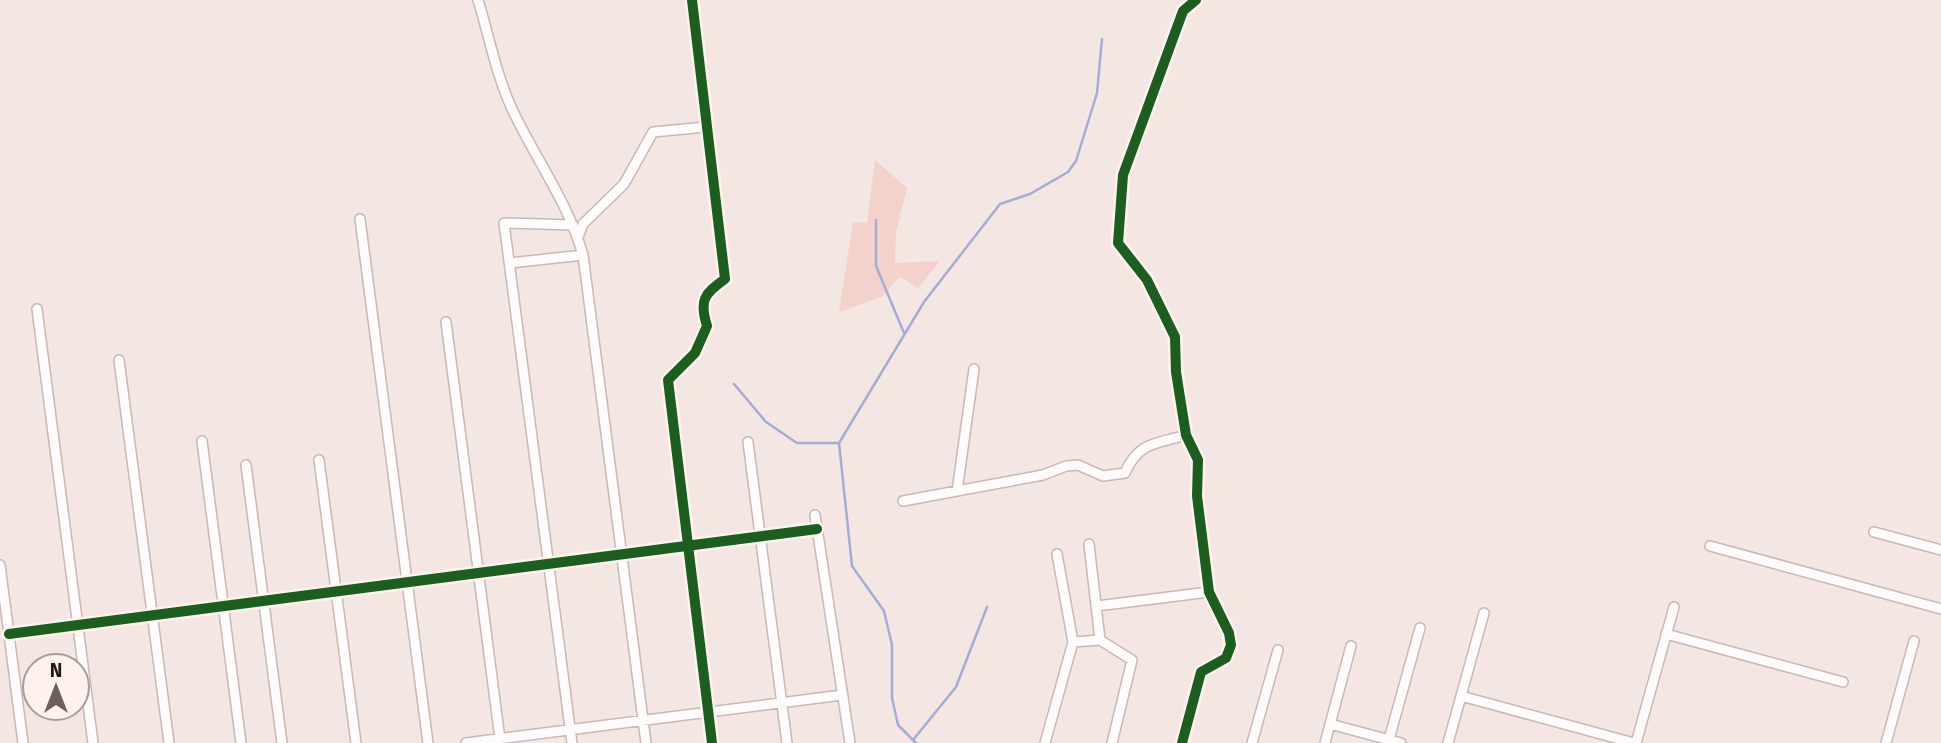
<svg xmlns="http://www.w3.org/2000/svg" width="1941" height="743" font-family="'Fira Sans',sans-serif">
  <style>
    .green { fill: #f3d2cc }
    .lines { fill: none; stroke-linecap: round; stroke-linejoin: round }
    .stream { stroke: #a4add6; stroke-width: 2.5 }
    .minor-casing { stroke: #c9b8b5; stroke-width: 12 }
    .minor { stroke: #fdfbfb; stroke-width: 9 }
    .cycleway-casing { stroke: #fef2ef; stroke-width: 15 }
    .cycleway { stroke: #1b5e20; stroke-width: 10 }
  </style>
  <rect width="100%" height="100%" fill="#f4e6e3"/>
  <path class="green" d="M875 160 907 188 896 232 895 263 940 261 918 288 900 277 881 297 839 312 853 222 867 223Z"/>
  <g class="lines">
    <path class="stream" d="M876 220V266L904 333
      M734 384 766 422 797 443H839
      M913 740 956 687 987 607
      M916 743 898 725 892 698V645L884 611 852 566 839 443 924 302 1000 204 1030 194 1068 172 1076 161 1097 93 1102 39"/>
    <defs>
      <path id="minor" d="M478 0C489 36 496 74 512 109 535 158 568 202 583 255L646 743
        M692 0 725 279C704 294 699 300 707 326L695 353 668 380 712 743
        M360 219 428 743
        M578 237 583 224 624 184 653 132 706 127
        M510 263 583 255
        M37 309 93 743
        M446 322 500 739
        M119 360 169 743
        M202 441 241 743
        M748 442 787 743
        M319 460 356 743
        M246 465 282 743
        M957 491 974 369
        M903 501 1043 475 1066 466 1078 465 1103 476 1125 473C1138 442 1156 444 1186 435
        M815 515 850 743
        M1874 532 1941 550
        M1089 544 1100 640
        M1710 546 1941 609
        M0 565 23 743
        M1097 606 1209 592
        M9 634 817 529
        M1666 634 1843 682
        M1073 642 1100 640 1132 660 1112 743
        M1461 696 1634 743
        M1330 724 1401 743
        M466 743 842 695
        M572 743 504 223 573 225
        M1045 743 1073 642 1057 554
        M1182 743 1201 672 1226 658 1231 645 1229 633 1209 592 1197 496 1198 460 1186 435 1176 372 1175 337 1147 280 1118 243 1123 175 1183 11 1196 0
        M1252 743 1278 650
        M1325 743 1351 646
        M1388 743 1420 628
        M1448 743 1484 613
        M1636 743 1674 607
        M1886 743 1914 641"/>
    </defs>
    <use href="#minor" class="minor-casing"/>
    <use href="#minor" class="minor"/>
    <defs>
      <path id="cycleway" d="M692 0 725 279C704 294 699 300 707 326L695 353 668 380 712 743
        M9 634 817 529
        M1182 743 1201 672 1226 658 1231 645 1229 633 1209 592 1197 496 1198 460 1186 435 1176 372 1175 337 1147 280 1118 243 1123 175 1183 11 1196 0"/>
    </defs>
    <use href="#cycleway" class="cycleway-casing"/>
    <use href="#cycleway" class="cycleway"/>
  </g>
  <g transform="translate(56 687)"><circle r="33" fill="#fef2ef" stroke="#a99a97" stroke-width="2"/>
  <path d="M0-5L12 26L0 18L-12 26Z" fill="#705e5b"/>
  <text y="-10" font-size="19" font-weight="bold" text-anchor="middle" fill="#291512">N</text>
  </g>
</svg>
